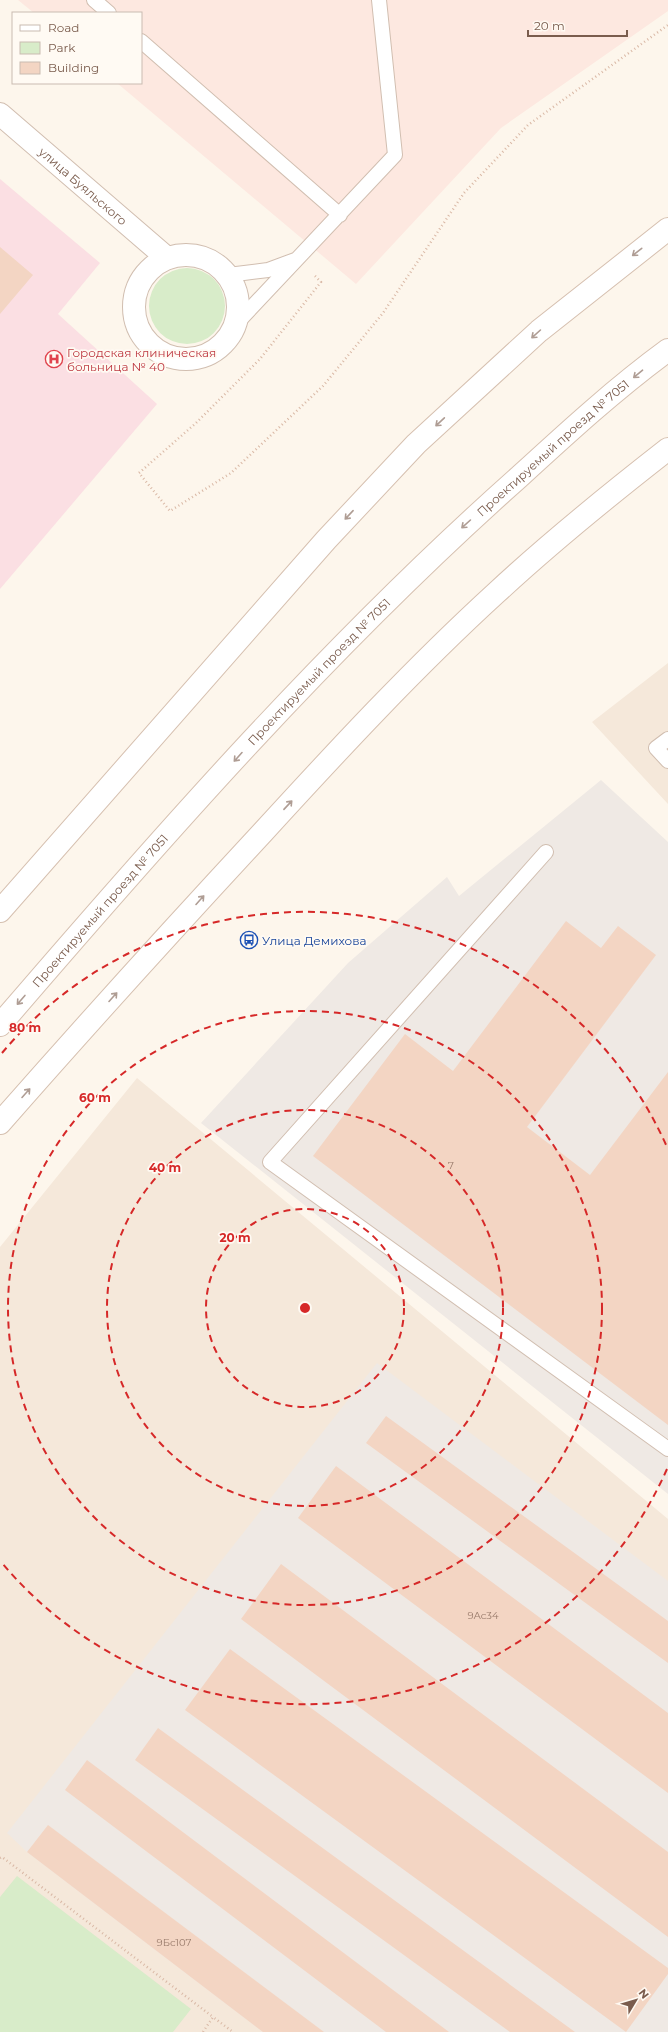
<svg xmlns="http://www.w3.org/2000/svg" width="668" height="2032" font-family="Montserrat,sans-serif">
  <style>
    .residential { fill: #f5e8da }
    .commercial { fill: #fde8e0 }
    .industrial { fill: #efe9e4 }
    .medical { fill: #fbdfe3 }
    .green { fill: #d8ecc9 }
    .building { fill: #f3d5c3 }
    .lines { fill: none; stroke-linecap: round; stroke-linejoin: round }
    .service-casing { stroke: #d1beb0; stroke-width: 16 }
    .minor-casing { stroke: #d1beb0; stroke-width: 24 }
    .secondary-casing { stroke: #d6c0b0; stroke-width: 24 }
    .path { stroke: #d9b8a5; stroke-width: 2.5; stroke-dasharray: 1 3; stroke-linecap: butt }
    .service { stroke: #fff; stroke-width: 14 }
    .minor { stroke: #fff; stroke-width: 22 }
    .secondary { stroke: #fff; stroke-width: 22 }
    .oneway { stroke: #af9d94 }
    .ring { fill: none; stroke: #d62828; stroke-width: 2; stroke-dasharray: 7 5 }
    .labels { text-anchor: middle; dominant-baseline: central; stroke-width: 3.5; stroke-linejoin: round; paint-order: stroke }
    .number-label { font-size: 10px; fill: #987a6a }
    .street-label { font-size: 12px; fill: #7a5c4d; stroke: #fffaf3 }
    .health-label { font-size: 12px; fill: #be3a42; stroke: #fffaf3; text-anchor: start }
    .transit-label { font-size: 12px; fill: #164399; stroke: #fffaf3; text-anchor: start }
    .centre { fill: #d62828; stroke: #fffaf3; stroke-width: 2 }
    .ring-label { font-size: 12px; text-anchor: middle; font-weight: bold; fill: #d62828; stroke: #fffaf3; stroke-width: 3.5; stroke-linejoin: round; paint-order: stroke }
  </style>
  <rect width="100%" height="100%" fill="#fdf6ec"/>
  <path class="residential" d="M668 663V804L592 722Z
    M137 1078 668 1519V2032H0V1247Z"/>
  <path class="commercial" d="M18 0H668V11L501 128 356 284 117 83H141V13H34Z"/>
  <path class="industrial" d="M601 780 668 842V1494L201 1123 348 963 447 877 459 896Z
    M377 1363 668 1581V2032H263L27 1852 7 1833Z"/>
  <path class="medical" d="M0 179 100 263 58 314 157 404 0 589Z"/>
  <path class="green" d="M149 306a38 38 0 1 1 76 0a38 38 0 1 1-76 0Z
    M17 1876 191 2009 173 2032H0V1897Z"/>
  <path class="building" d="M0 247 33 275 0 314Z
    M566 921 601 948 618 926 656 955 527 1127 590 1175 668 1072V1425L313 1156 405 1034 453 1071Z
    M386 1416 668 1621V1663L366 1443Z
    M336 1466 668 1713V1793L298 1518Z
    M281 1564 668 1852V1937L241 1619Z
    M230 1649 668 1968V1974L626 2032 185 1710Z
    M158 1728 575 2032H510L135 1760Z
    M87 1760 449 2032H386L65 1790Z
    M48 1825 324 2032H263L27 1852Z"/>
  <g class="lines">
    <defs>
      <path id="service" d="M94 0 109 13
        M141 41 340 215
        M228 275 268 270 295 260
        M236 324 395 155 379 0
        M668 739 656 748 668 761
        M546 852 270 1162 668 1449"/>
      <g id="minor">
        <path id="s1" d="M0 114 167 258"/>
        <circle cx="186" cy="307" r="52"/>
      </g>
      <g id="secondary">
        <path d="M0 911 326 540 416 444 539 331 668 229"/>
        <path id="s2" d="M0 1025C164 834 331 644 519 477 567 433 616 388 668 350"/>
        <path d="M0 1123C86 1025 174 928 263 832 338 750 414 668 496 593 551 542 609 495 668 449"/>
      </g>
    </defs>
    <use href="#service" class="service-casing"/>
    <use href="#minor" class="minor-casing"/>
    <use href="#secondary" class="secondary-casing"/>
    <path class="path" d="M315 276 321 282 260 359 196 423 139 473 170 511 231 473 323 386 383 313 464 193 528 125 668 25
      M0 1858 2 1857 213 2017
      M203 2032 213 2017 233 2032"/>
    <use href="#service" class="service"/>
    <use href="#minor" class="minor"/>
    <use href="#secondary" class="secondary"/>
  </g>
  <defs><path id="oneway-shaft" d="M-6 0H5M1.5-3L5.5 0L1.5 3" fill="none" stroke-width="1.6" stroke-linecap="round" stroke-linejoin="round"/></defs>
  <g class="oneway">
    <use href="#oneway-shaft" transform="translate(637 252) rotate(142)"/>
    <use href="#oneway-shaft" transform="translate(536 334) rotate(138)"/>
    <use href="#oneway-shaft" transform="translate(638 374) rotate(140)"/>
    <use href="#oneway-shaft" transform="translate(440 422) rotate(137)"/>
    <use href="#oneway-shaft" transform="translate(349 515) rotate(133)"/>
    <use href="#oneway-shaft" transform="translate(466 524) rotate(138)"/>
    <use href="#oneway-shaft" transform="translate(238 757) rotate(132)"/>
    <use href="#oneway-shaft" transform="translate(288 805) rotate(-47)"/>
    <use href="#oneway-shaft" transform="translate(200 900) rotate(-48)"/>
    <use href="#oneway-shaft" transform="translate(113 997) rotate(-48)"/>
    <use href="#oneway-shaft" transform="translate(21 1000) rotate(131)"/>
    <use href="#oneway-shaft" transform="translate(26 1093) rotate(-48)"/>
  </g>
  <g class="ring">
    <circle cx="305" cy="1308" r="99"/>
    <circle cx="305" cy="1308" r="198"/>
    <circle cx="305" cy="1308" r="297"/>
    <path d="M667 1469A396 396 0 0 1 2 1563M2 1053A396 396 0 0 1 667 1147"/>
  </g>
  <defs>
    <symbol id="hospital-ring" viewBox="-11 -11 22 22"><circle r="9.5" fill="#fffaf3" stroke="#e0444e" stroke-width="1.5"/><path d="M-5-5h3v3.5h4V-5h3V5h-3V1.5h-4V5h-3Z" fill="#e0444e"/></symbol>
    <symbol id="bus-ring" viewBox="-11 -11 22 22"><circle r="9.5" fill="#fffaf3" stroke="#1a4fb4" stroke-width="1.5"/><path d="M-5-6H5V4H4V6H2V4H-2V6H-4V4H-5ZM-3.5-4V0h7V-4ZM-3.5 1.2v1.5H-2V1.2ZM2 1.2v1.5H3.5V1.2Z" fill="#1a4fb4"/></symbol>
  </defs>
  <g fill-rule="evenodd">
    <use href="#hospital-ring" x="44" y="349" width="20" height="20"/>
    <use href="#bus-ring" x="239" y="930" width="20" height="20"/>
  </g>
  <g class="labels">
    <g class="number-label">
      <text x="451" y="1165">7</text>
      <text x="483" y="1615">9Ас34</text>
      <text x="174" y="1942">9Бс107</text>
    </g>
    <g class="street-label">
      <text stroke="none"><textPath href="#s1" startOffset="110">улица Буяльского</textPath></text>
      <text stroke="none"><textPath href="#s2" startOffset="800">Проектируемый проезд № 7051</textPath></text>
      <text stroke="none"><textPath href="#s2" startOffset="476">Проектируемый проезд № 7051</textPath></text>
      <text stroke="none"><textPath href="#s2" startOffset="152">Проектируемый проезд № 7051</textPath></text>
    </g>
    <g class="health-label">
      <text x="67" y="352">Городская клиническая<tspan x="67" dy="14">больница № 40</tspan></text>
    </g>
    <g class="transit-label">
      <text x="262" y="940">Улица Демихова</text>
    </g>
  </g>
  <circle cx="305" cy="1308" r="6" class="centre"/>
  <g class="ring-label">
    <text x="25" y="1032">80 m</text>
    <text x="95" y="1102">60 m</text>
    <text x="165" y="1172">40 m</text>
    <text x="235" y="1242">20 m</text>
  </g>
  <rect x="12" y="12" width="130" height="72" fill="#fffaf3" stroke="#cabbb1"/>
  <rect x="20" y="25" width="20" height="6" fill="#ffffff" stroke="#cabbb1"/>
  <text x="48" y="32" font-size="12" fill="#7a5c4d">Road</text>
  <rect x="20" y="42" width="20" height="12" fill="#d8ecc9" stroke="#cabbb1"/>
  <text x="48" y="52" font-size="12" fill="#7a5c4d">Park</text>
  <rect x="20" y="62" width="20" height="12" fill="#f3d5c3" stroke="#cabbb1"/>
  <text x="48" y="72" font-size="12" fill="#7a5c4d">Building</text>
  <g transform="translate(636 2000) rotate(52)" stroke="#fffaf3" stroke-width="3" paint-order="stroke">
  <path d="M0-3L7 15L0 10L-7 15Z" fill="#7a5c4d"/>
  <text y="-6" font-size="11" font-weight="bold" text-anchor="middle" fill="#7a5c4d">N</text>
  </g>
  <path d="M528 30v6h99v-6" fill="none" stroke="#7a5c4d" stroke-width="2"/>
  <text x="534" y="30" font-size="12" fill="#7a5c4d" stroke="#fffaf3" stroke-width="3" paint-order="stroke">20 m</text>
</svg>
